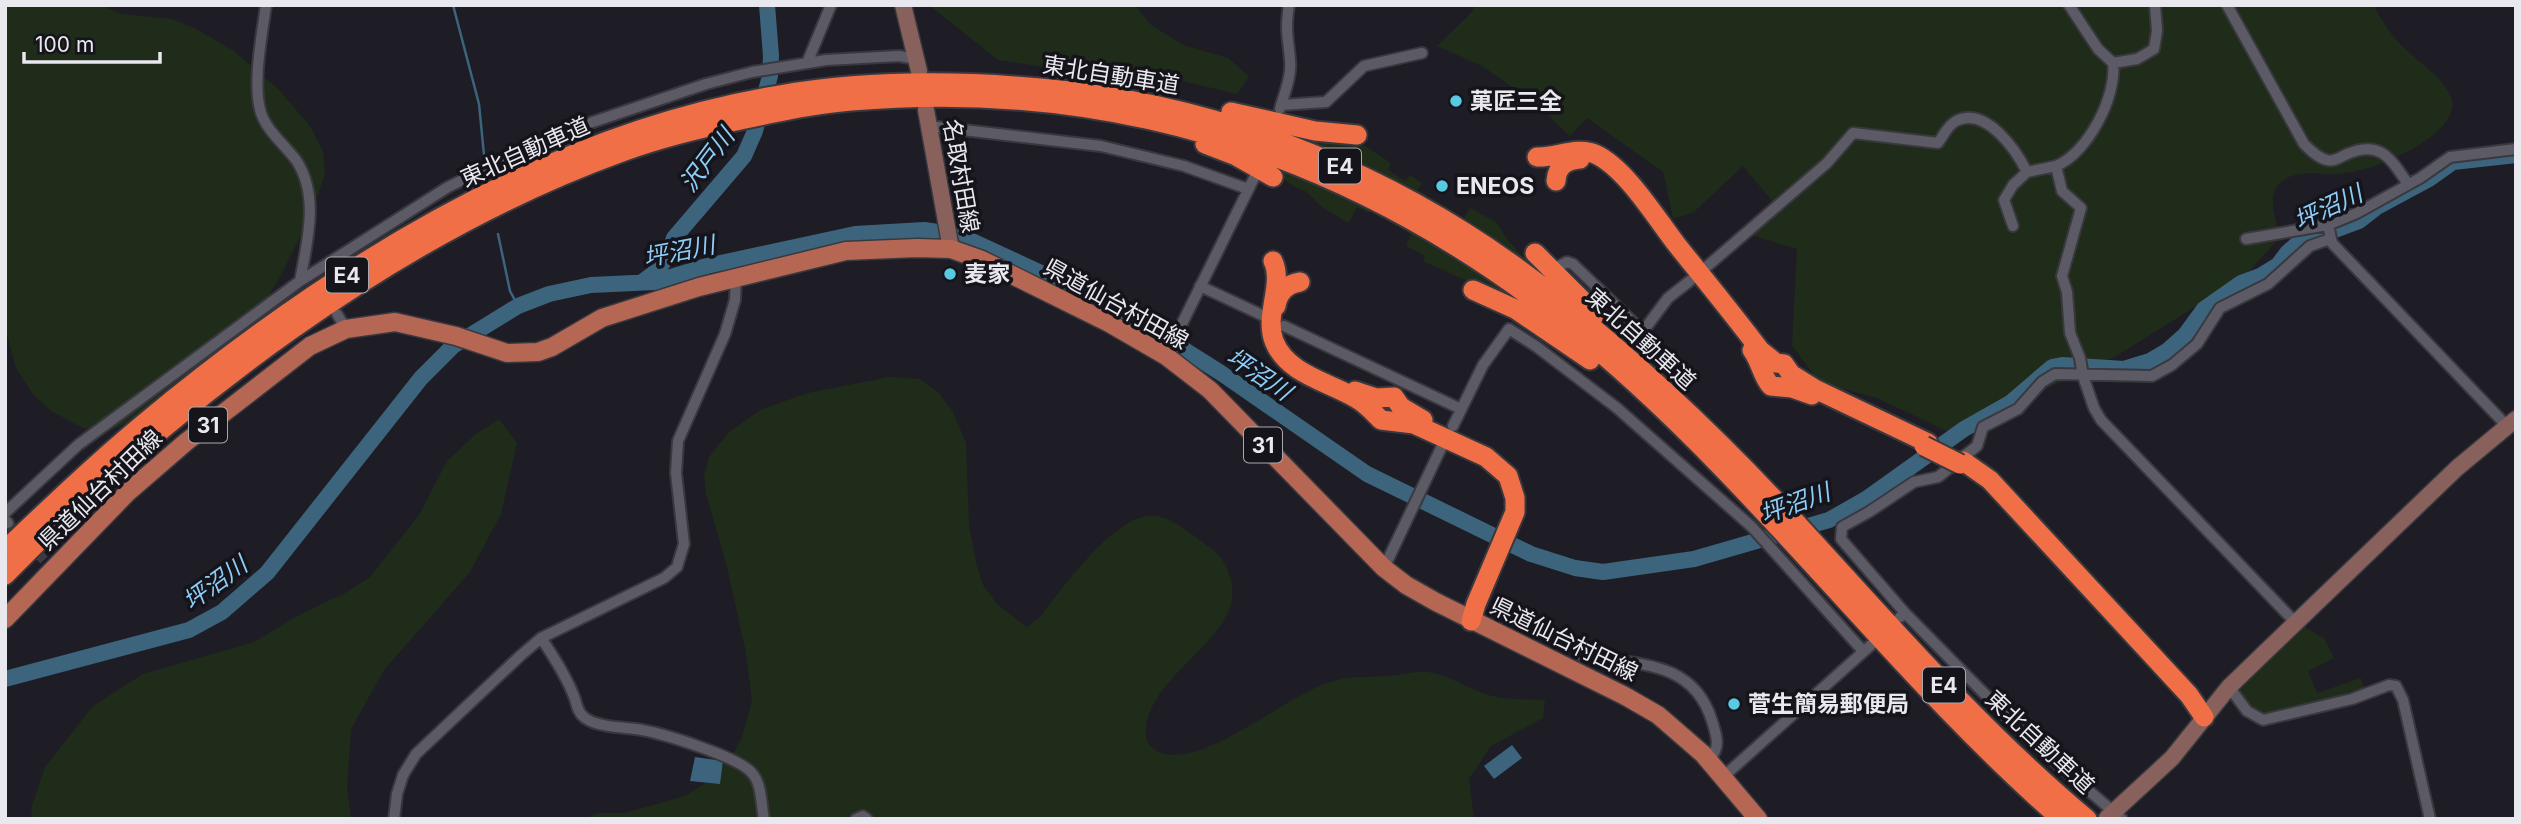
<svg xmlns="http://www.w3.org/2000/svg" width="2521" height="824" font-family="Inter,'Noto Sans JP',sans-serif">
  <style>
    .green { fill: #1f2c19 }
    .water { fill: #3d647d }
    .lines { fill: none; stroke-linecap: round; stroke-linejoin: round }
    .stream { stroke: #3d647d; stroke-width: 2.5 }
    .river { stroke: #3d647d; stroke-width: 16 }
    .street-tunnel { stroke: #3c3b43; stroke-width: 10; stroke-dasharray: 10 5; stroke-linecap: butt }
    .street-casing { stroke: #3a383f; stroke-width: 14 }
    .secondary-casing { stroke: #3a383f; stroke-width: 19 }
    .primary-casing { stroke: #3a383f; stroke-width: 21 }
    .highway-casing { stroke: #3a383f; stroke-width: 23 }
    .street { stroke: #5c5b65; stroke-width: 10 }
    .secondary { stroke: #88615c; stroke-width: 16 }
    .primary { stroke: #b56753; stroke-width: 18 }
    .highway { stroke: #f06f47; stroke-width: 19 }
    .highway-bridge-casing { stroke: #3a383f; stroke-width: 23; stroke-linecap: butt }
    .highway-bridge { stroke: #f06f47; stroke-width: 19 }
    .poi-dot { fill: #57c9e2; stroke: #15141b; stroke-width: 2.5 }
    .labels { text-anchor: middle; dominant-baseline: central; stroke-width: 7; stroke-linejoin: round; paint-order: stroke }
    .shield { fill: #15141b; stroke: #a9a8af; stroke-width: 2 }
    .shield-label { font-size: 21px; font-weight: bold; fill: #e9e8ee }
    .street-label { font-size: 23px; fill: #e9e8ee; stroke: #15141b }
    .poi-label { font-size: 23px; font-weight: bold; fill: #e9e8ee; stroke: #15141b; text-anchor: start }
    .water-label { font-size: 24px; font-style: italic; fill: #8dcef9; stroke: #15141b }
  </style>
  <rect width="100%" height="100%" fill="#1e1d25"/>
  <path class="green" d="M5 5H101L121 14 172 19 196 29 234 51 279 90 310 126 323 151 325 175 308 221 282 273 249 329 138 417 114 429 83 428 51 411 32 393 16 368 5 328Z
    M929 5H1135L1151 25 1183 45 1228 58 1249 76 1237 94 1106 63 1044 67 998 60Z
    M1475 5H2374C2381 20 2390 33 2401 45 2416 60 2441 75 2450 95 2467 130 2386 165 2360 170 2349 173 2334 175 2323 174 2316 174 2308 172 2301 174 2291 175 2280 179 2275 190 2269 203 2277 224 2280 237L2246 275 2118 355 1951 433 1877 398 1820 383 1792 346 1797 249 1738 231 1772 201 1743 166 1694 212 1673 219 1663 172 1587 118 1570 136 1534 102 1482 66 1437 46 1471 13Z
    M1266 125 1356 140 1391 163 1388 170 1405 181 1410 175 1422 183 1418 190 1464 218 1470 208 1496 222 1507 239 1523 257H1531L1570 299Z
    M1252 157 1335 188 1441 246 1545 320 1487 290 1423 261 1425 256 1406 246 1411 234 1370 211 1368 213 1357 207 1349 223 1323 208 1307 192 1295 187Z
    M889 377 920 379 938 392 953 412 966 443 969 525 976 563 983 585 998 605 1027 627 1039 618C1061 591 1116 511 1155 516 1174 518 1194 536 1209 547 1220 554 1227 565 1230 577 1249 637 1147 672 1146 732 1145 741 1151 749 1159 752 1207 770 1288 691 1337 680 1354 676 1373 677 1390 676 1402 675 1416 671 1427 672 1452 675 1473 693 1497 697 1512 700 1529 699 1545 700L1543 718 1491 746 1469 779 1474 819H584L598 813H625L685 796 710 780 733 755 742 737 752 700 745 648 727 567 706 494 704 476 709 457 728 433 760 410 808 393Z
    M499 419 517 443 501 514 470 572 384 670 351 729 347 786 351 819H33L31 809 45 767 93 706 143 674 254 642 299 615 347 592 370 577 419 515 447 461 476 434Z
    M2303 626 2324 638 2334 658 2308 671 2317 693 2361 678 2364 691 2269 715C2253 713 2245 704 2239 690Z"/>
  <path class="water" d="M1512 745 1522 758 1494 779 1484 766Z
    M695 757 723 761 720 784 690 781Z"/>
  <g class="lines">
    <path class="stream" d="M453 5 479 104 485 165
      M498 234 510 291 518 306"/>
    <path class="river" d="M642 282 653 274 667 258 674 238 744 156 755 131 770 76 771 56 767 5
      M5 679 189 630 222 612 267 573 421 378 453 346 518 306 549 294 591 285 655 282 707 266 855 234 924 230 959 235 1123 311 1221 373 1367 474 1531 554 1575 568 1603 572 1694 559 1829 520 1866 499 1964 429 2010 403 2052 367 2062 365 2124 369 2150 361 2167 351 2185 335 2204 309 2241 283 2260 276 2278 265 2287 253 2297 244 2359 221 2377 207 2429 179 2453 162 2516 155"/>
    <path class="street-tunnel" d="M8 523 44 560"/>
    <defs>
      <path id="street" d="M266 5C262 35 252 84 261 113 267 131 284 144 296 160 320 196 307 242 300 281
        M2069 5 2098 49 2113 63C2117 96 2088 153 2056 166L2062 191 2081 208 2062 276 2067 292 2070 333 2080 358 2083 376 2094 408 2101 420 2295 622
        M2227 5 2304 144C2310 150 2318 158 2327 160 2334 162 2341 157 2347 154 2381 140 2390 158 2408 184
        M807 63 831 5
        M2113 63 2137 59 2154 49 2157 31 2155 5
        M1281 105 1326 102 1364 66 1422 53
        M1280 109C1284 94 1292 76 1290 60 1288 36 1285 31 1289 5
        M929 126 1101 146 1184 166 1248 189
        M2013 226 2004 200 2013 185 2027 172
        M2246 239 2328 225
        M1557 267 1567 262 1573 264 1637 326 1642 328 1647 326 1668 298 1691 280
        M1704 269 1827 163 1853 133 1938 143C1944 135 1947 126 1956 121 1986 106 2016 150 2027 172L2056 166
        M1200 286 1264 316
        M337 314 346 329
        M1284 326 1461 409
        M1166 356 1254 178
        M1453 426 1483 365 1509 329 1537 347 1617 408 1752 527 1863 651
        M2507 426 2332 243 2328 225 2357 213 2420 178 2450 157 2516 149
        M5 513 78 445 300 281 448 187 557 134 706 84 752 72 826 60 899 56 916 59
        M5 520 8 523
        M1384 568 1442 446
        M1905 613 2033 743 2122 819
        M1900 617 1905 613 1841 539 1842 527 1869 512 1914 482 1938 477 1977 446 1983 427 2018 409 2042 382 2055 374 2152 376 2172 365 2197 344 2220 308 2268 284 2310 246 2330 239
        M541 638C554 657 567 677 575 699 577 706 578 713 585 718 599 728 625 727 642 730 664 734 739 757 752 773 762 784 761 805 764 819
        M1582 656C1636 665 1693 659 1712 721 1717 737 1721 747 1709 760
        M2229 687 2247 711 2263 720 2352 699 2389 685 2396 686 2403 700 2430 819
        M1723 777 1871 645
        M394 819 397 794 403 775 416 754 520 656 541 638 664 578 677 567 684 544 676 473 678 441 725 334 735 300 736 277
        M856 819 863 816 867 819"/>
      <path id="secondary" d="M903 5 919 71
        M926 110 951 249
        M2107 818 2172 758 2229 687 2258 659 2457 468 2516 419"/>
      <path id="primary" d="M5 619 127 493 186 442 310 346 346 329 395 322 456 336 507 353 538 352 552 347 602 318 699 287 846 251 917 248 951 249 982 260 1109 323 1166 356 1210 390 1384 568 1406 585 1436 602 1625 696 1658 715 1703 754 1758 819"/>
      <path id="highway" d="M1231 112 1315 131 1357 135
        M1205 144 1236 156 1273 177
        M1537 157C1556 158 1577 146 1595 154 1626 168 1656 218 1677 245 1705 280 1733 314 1760 350L1776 363 1784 364 1791 374 1815 389 1928 443
        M1556 181C1557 166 1566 160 1580 159
        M1535 253 1596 314
        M1273 261C1284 284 1264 315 1274 341 1287 375 1330 382 1357 399 1367 405 1373 412 1381 420L1414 424 1486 457 1508 476 1515 498V512L1476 604 1471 621
        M1473 290 1515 309 1590 360
        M1276 306C1278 293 1287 284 1300 282
        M1752 350C1761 362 1762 377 1771 386L1792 388 1812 395
        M1355 391 1376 398 1394 397 1401 407 1423 420
        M1963 461 1990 480 2189 695 2204 717
        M5 550C50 507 95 464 143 424 324 273 544 134 779 95 866 80 952 80 1040 88 1227 104 1406 178 1553 295 1637 362 1717 437 1790 516 1886 620 1978 728 2087 819
        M5 575C173 403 395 234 622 152 661 138 701 128 741 120 778 112 814 104 851 101 1109 79 1338 151 1544 307 1738 454 1878 659 2061 819"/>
    </defs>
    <use href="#street" class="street-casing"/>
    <use href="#secondary" class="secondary-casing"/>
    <use href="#primary" class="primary-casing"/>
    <use href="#highway" class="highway-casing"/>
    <use href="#street" class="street"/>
    <use href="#secondary" class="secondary"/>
    <use href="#primary" class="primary"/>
    <use href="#highway" class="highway"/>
    <defs>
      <path id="highway-bridge" d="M1924 446 1960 464"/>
    </defs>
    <use href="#highway-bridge" class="highway-bridge-casing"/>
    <use href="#highway-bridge" class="highway-bridge"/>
  </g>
  <g class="poi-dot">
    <circle cx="1456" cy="101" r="7"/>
    <circle cx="1442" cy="186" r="7"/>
    <circle cx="950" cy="274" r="7"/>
    <circle cx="1734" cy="704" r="7"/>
  </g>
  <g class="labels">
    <g class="shield">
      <rect x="1319" y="148.5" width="42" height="35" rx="5"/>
      <rect x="326" y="257.5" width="42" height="35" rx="5"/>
      <rect x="189" y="407.5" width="38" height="35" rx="5"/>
      <rect x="1244" y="427.5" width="38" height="35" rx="5"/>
      <rect x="1923" y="667.5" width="42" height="35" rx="5"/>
    </g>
    <g class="shield-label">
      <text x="1340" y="166">E4</text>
      <text x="347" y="275">E4</text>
      <text x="208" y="425">31</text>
      <text x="1263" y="445">31</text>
      <text x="1944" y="685">E4</text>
    </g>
    <g class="street-label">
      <text transform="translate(1111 75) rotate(9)">東北自動車道</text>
      <text transform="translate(525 152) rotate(-24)">東北自動車道</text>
      <text transform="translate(961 176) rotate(80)">名取村田線</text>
      <text transform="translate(1116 304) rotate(29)">県道仙台村田線</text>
      <text transform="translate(1641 339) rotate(42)">東北自動車道</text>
      <text transform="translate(100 490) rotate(-44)">県道仙台村田線</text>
      <text transform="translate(1564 639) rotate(26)">県道仙台村田線</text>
      <text transform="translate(2040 742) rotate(43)">東北自動車道</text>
    </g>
    <g class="poi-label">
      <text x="1470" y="101">菓匠三全</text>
      <text x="1456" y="186">ENEOS</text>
      <text x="964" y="274">麦家</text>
      <text x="1748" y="704">菅生簡易郵便局</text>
    </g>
    <g class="water-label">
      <text transform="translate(707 160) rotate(-53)">沢戸川</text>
      <text transform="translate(2328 207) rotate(-25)">坪沼川</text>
      <text transform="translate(679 251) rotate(-11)">坪沼川</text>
      <text transform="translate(1259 374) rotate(34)">坪沼川</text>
      <text transform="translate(1795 503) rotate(-20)">坪沼川</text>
      <text transform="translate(215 583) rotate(-36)">坪沼川</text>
    </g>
  </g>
  <rect width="2521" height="824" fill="none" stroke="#e9e8ee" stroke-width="14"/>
  <path d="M24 52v10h136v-10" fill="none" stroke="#e9e8ee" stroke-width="3.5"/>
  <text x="35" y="52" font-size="21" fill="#e9e8ee" stroke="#15141b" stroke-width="5" paint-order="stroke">100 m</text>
</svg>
